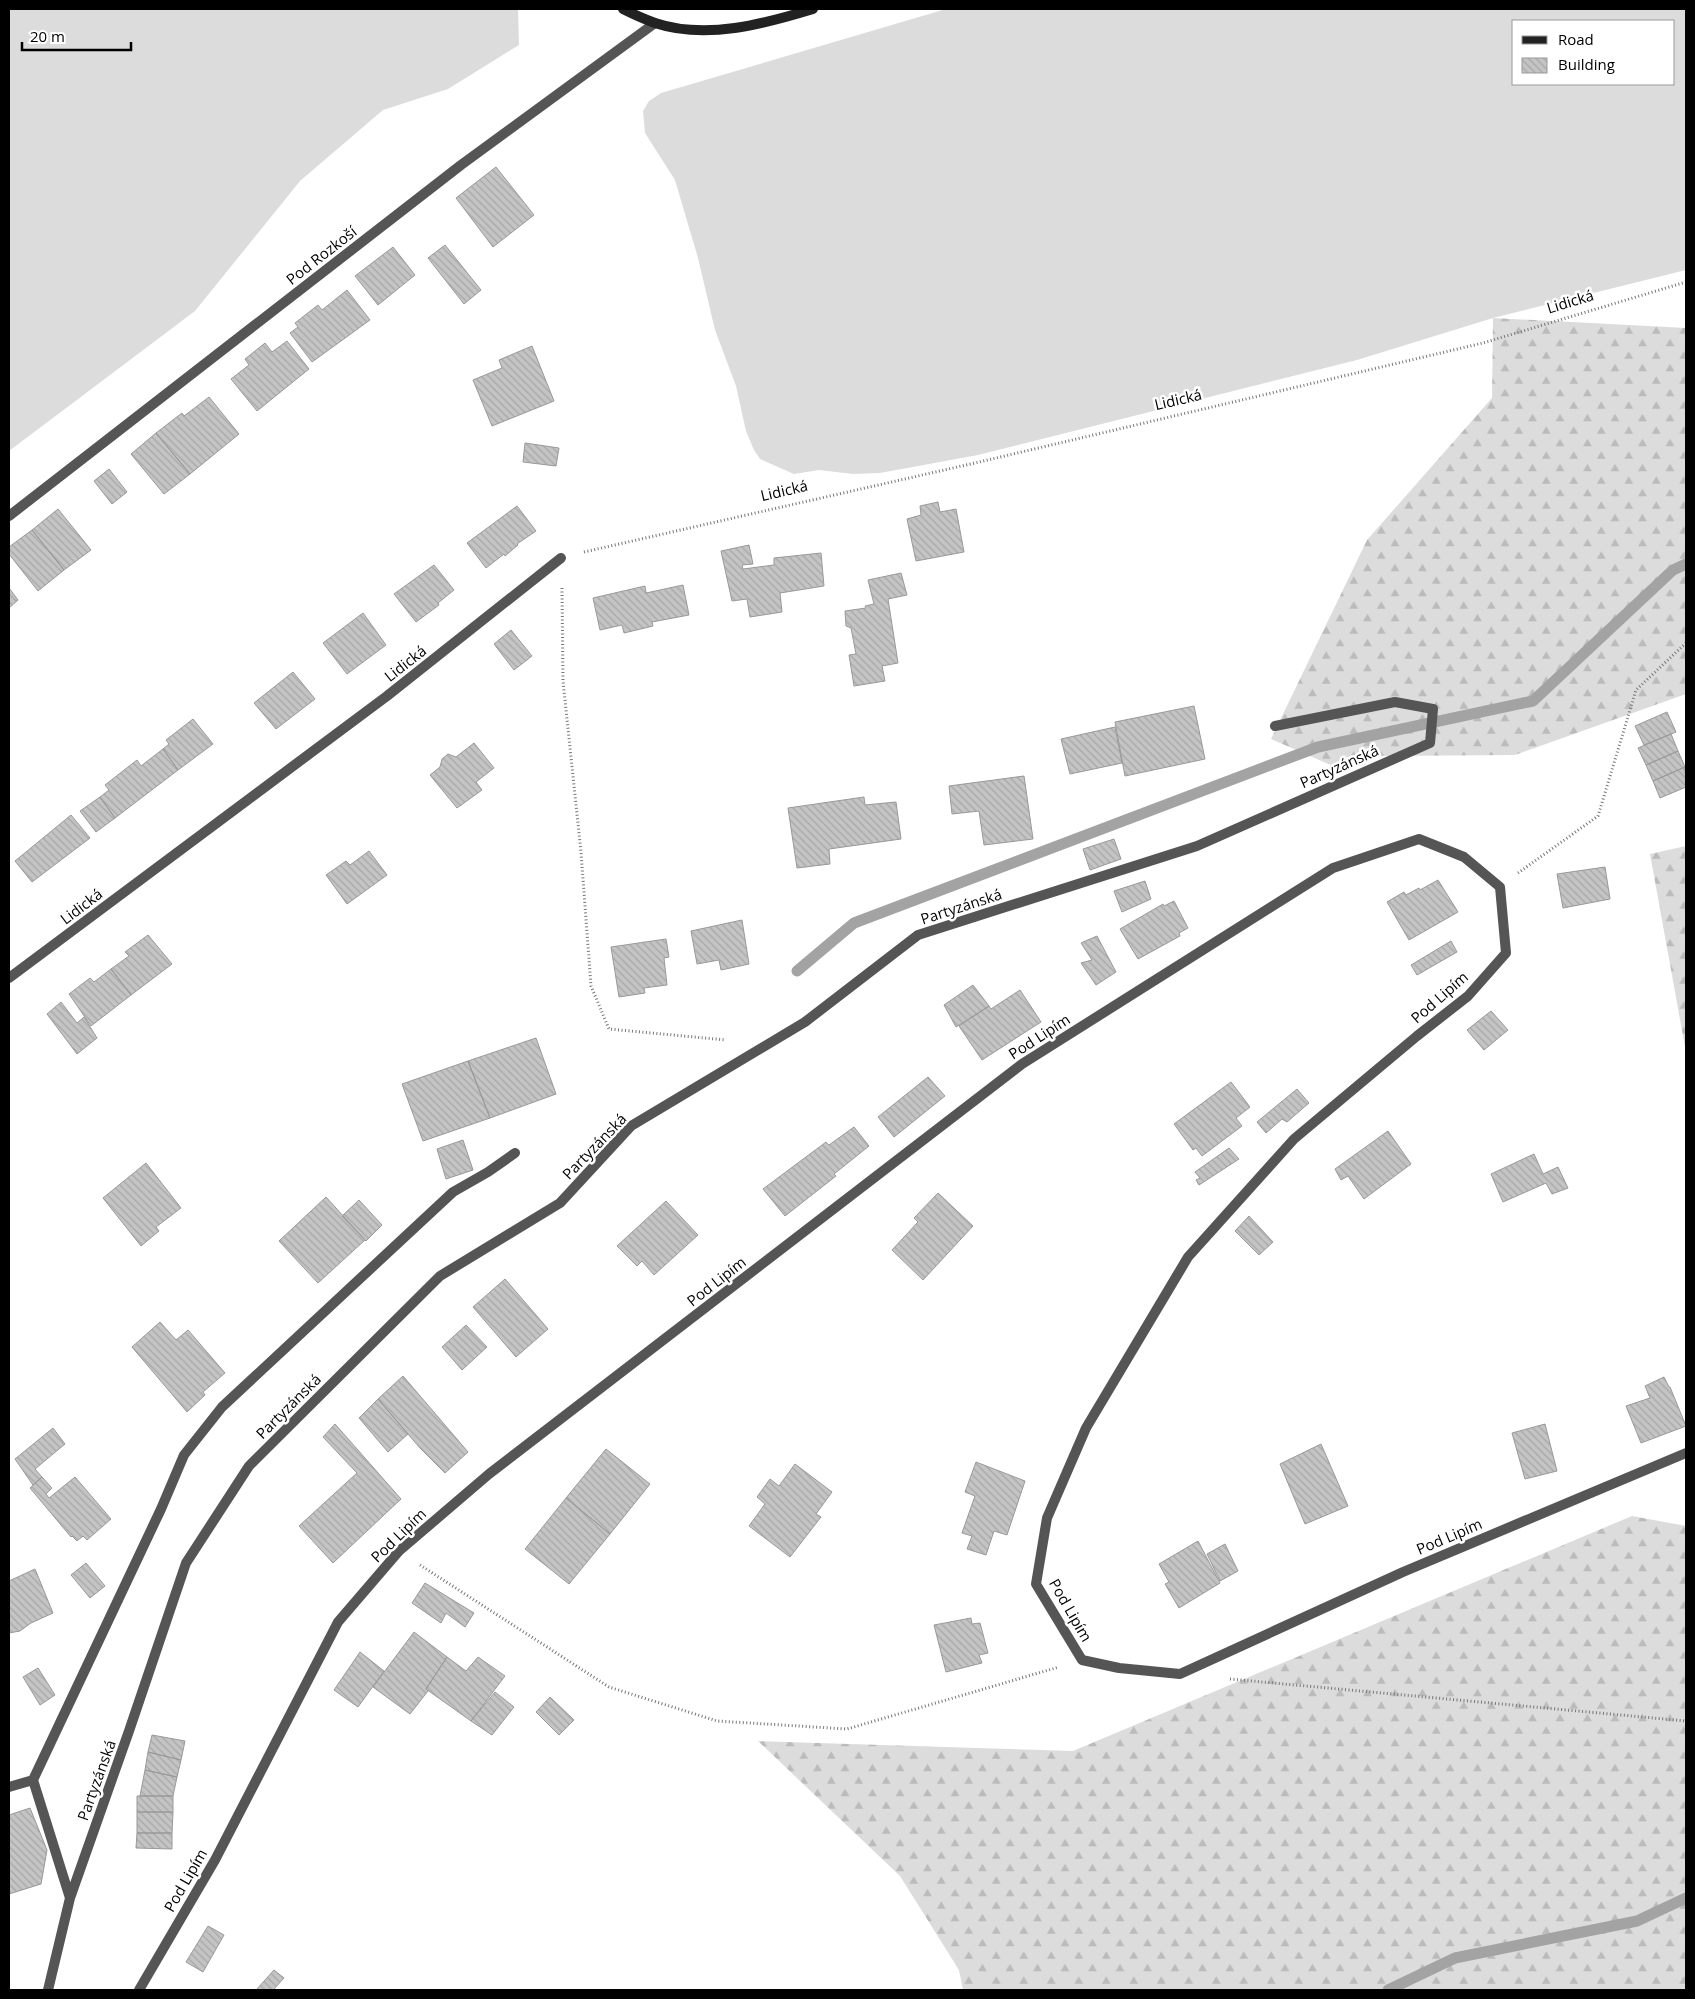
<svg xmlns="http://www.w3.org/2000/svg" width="1695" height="1999" font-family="'Open Sans',sans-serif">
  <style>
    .grass { fill: #dcdcdc; fill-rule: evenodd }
    .forest { fill: url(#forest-firs) }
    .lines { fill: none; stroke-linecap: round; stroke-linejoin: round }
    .stream { stroke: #a3a3a3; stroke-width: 11 }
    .building { fill: url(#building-back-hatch); stroke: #999 }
    .path { stroke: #777; stroke-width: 3; stroke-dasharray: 1 2.5; stroke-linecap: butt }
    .street { stroke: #555; stroke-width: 10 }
    .secondary { stroke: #222; stroke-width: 10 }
    .labels { text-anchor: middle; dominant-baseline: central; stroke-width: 5; stroke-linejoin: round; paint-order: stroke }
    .street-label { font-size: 15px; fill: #000; stroke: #fff }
  </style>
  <defs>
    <pattern id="forest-firs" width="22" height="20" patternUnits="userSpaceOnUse" patternTransform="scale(1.25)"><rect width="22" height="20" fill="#dcdcdc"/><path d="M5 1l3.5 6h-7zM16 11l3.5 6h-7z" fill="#bbb"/></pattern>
    <pattern id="building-back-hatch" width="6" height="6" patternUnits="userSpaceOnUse" patternTransform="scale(1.25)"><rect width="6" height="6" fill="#c4c4c4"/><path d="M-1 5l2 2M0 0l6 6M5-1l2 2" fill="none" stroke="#a7a7a7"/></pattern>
  </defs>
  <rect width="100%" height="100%" fill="#fff"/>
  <path class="grass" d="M9 9H518L519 45 448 89 383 110 300 181 195 311 9 451Z
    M946 9H1686V270L1493 318 1357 360 978 455 880 473 853 474 819 470 794 474 760 459 754 450 746 431 736 386 715 330 698 258 675 180 645 133 643 111 649 101 661 93ZM1514 21H1674V84H1514Z"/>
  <path class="forest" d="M1493 318 1686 328V694L1515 755 1375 756 1342 770 1271 739 1367 540 1492 398Z
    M1686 846V1047H1685L1650 854Z
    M1632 1516 1686 1526V1990H963L959 1970 900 1876 758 1741 1073 1751Z"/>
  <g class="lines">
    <path class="stream" d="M797 971 854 923 1318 747 1533 701 1673 570 1686 564
      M1388 1990 1455 1958 1637 1921 1686 1898"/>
  </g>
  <path class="building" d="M496 167 534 215 493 247 456 198Z
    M445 245 481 290 464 304 428 258Z
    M393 247 415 275 378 305 355 276Z
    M347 290 370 320 312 362 290 333 298 327 295 323 318 305 322 310Z
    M287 341 309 369 257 411 231 379 249 365 245 359 265 343 272 352Z
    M532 346 554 401 492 426 473 380 502 368 499 360Z
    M209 397 239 434 190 474 156 433 182 413 184 416Z
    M156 433 190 474 164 494 131 454Z
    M525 443 559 448 556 466 523 462Z
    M109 469 127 492 112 504 94 481Z
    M938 502 940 512 956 509 964 552 916 561 907 519 921 515 920 506Z
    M517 506 536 531 517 544 518 545 505 556 504 554 486 568 467 543Z
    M58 509 91 550 64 570 32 530Z
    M32 530 64 570 38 591 9 554V547Z
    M749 545 753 564 742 565 743 569 774 565V558L821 553 824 586 780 593 782 612 750 617 747 599 732 601 721 551Z
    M434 565 454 590 438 603 439 605 416 622 394 594Z
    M901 573 907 595 888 599 898 663 882 666 885 681 854 686 849 655 856 654 851 628 846 626 845 611 866 608 865 606 874 604 868 580Z
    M683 585 689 615 652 622 653 626 624 633 622 625 600 630 593 598 645 586 646 593Z
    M9 588 18 600 9 608Z
    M363 613 386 645 347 674 323 643Z
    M511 630 532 656 514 670 494 644Z
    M293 672 315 699 276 729 254 703Z
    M1194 706 1205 759 1125 776 1115 722Z
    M1667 712 1676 732 1644 745 1635 726Z
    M193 719 213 744 178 770 163 749 169 744 166 740Z
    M1115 727 1122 763 1070 774 1061 739Z
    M1671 734 1678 751 1646 765 1638 748Z
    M474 743 494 768 476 782 482 790 457 808 430 775 440 767 442 759 448 754 456 757Z
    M163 749 178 770 115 818 100 797 109 790 105 785 137 760 141 766Z
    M1678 751 1685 767 1653 781 1646 765Z
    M1685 767 1686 787 1660 798 1653 781Z
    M1024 776 1033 839 984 845 979 811 952 814 949 786Z
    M100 797 115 818 96 832 80 811Z
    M864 797 865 805 896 802 901 839 829 849 830 864 797 868 788 808Z
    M71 815 90 838 32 882 15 861Z
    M1114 839 1121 859 1090 870 1083 849Z
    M369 851 387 875 347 904 326 875 346 861 350 865Z
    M1605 867 1610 899 1563 908 1557 874Z
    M1438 880 1458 912 1409 940 1387 902 1404 892 1406 895 1419 888 1420 890Z
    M1145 881 1151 899 1122 912 1114 891Z
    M1174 901 1188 928 1179 933 1180 936 1138 959 1120 929 1163 904 1164 906Z
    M742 920 749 964 721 970 719 960 697 964 691 931Z
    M148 935 172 964 131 995 111 969 129 956 125 952Z
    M1097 936 1116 972 1096 985 1081 963 1092 960 1081 943Z
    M666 939 669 957 664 958 667 985 644 988 645 993 619 997 611 947Z
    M1451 941 1457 952 1417 975 1411 965Z
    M111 969 131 995 91 1026 69 994 90 978 94 982Z
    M973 985 989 1006 956 1027 944 1005Z
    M1020 990 1041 1022 982 1060 959 1026 989 1006 991 1009Z
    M61 1002 77 1023 84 1017 97 1038 77 1054 47 1014Z
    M1491 1011 1508 1030 1484 1050 1467 1030Z
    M536 1038 556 1094 490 1118 468 1061Z
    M468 1061 490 1118 423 1141 402 1084Z
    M928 1077 945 1096 894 1137 878 1117Z
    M1231 1082 1250 1107 1236 1118 1242 1126 1202 1156 1196 1148 1193 1150 1174 1124Z
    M1297 1089 1309 1103 1287 1122 1282 1119 1266 1133 1257 1122Z
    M854 1127 869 1146 834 1174 836 1176 785 1216 763 1189 826 1142 829 1145Z
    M1388 1131 1411 1164 1364 1199 1348 1176 1341 1180 1335 1169Z
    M463 1140 473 1170 446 1179 437 1149Z
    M1229 1148 1239 1159 1199 1185 1196 1180 1200 1178 1195 1172Z
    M1534 1154 1543 1174 1558 1167 1568 1188 1552 1194 1546 1183 1503 1202 1491 1174Z
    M146 1163 181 1208 156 1227 159 1231 141 1246 103 1198Z
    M938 1193 973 1226 923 1280 892 1250 918 1222 914 1218Z
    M326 1197 365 1240 318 1283 279 1241Z
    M359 1200 382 1225 366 1241 342 1216Z
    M666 1201 698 1235 654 1275 642 1261 637 1266 617 1246Z
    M1249 1216 1273 1242 1259 1255 1235 1231Z
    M505 1279 548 1329 516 1357 473 1307Z
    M160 1322 176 1340 188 1330 225 1373 203 1392 205 1395 187 1412 132 1347Z
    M466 1325 487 1347 462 1370 442 1347Z
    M403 1376 468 1452 445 1473 420 1448 378 1399Z
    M1664 1377 1669 1387H1670L1686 1426 1641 1443 1626 1406 1650 1398 1645 1386Z
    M378 1399 408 1434 388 1452 359 1418Z
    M335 1424 401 1499 333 1563 299 1526 357 1473 323 1437Z
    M1545 1424 1557 1471 1525 1479 1512 1433Z
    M53 1428 65 1444 35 1469 42 1477 33 1485 15 1459Z
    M1321 1444 1348 1506 1305 1524 1280 1464Z
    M606 1449 650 1484 610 1534 566 1498Z
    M976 1462 1025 1481 1007 1535 994 1531 986 1555 967 1549 972 1536 962 1533 975 1496 965 1492Z
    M795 1464 832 1492 816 1514 821 1517 790 1557 749 1526 765 1504 757 1497 770 1479 779 1486Z
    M42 1477 52 1488 46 1494 49 1498 75 1477 111 1519 87 1540 83 1536 77 1541 72 1536 71 1537 30 1488Z
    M566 1498 610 1534 569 1584 525 1549Z
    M1198 1541 1220 1583 1179 1608 1165 1584 1169 1582 1159 1564Z
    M1225 1544 1238 1571 1220 1581 1207 1554Z
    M86 1563 105 1586 90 1598 71 1575Z
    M35 1569 53 1613 31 1623 20 1631 9 1633V1581Z
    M425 1583 474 1613 465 1627 446 1613 441 1623 412 1603Z
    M971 1618 972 1624 980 1623 988 1653 979 1655 982 1663 946 1672 934 1625Z
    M414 1632 447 1657 426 1689 428 1691 410 1714 373 1687Z
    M360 1652 384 1671 358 1707 334 1690Z
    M447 1657 466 1671 478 1657 505 1676 471 1721 426 1689Z
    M38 1668 55 1695 40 1705 23 1677Z
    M495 1692 514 1707 492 1735 471 1721Z
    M550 1697 574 1720 559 1735 536 1712Z
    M152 1735 185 1741 181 1760 148 1752Z
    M148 1752 181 1760 177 1777 145 1770Z
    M145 1770 177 1777 173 1796H140Z
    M137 1796H173V1812H137Z
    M30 1808 47 1850 41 1884 9 1894V1815Z
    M137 1812H173L172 1833H137Z
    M137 1833H172V1849L136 1848Z
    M208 1926 224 1935 203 1972 186 1962Z
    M274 1970 284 1978 273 1990H256Z"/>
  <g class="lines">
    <path class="path" d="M584 552 975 463 1483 343 1686 282
      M562 588 563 681 581 852 591 986 609 1029 726 1040
      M1518 873 1598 816 1636 690 1686 643
      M420 1565 609 1687 717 1721 847 1729 1059 1667
      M1230 1679 1686 1721"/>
    <path class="street" d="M9 516 461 165 655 23
      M9 978 387 696 561 558
      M33 1780 161 1509 184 1455 222 1407 453 1192 488 1172 515 1153
      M9 1787 33 1780 70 1898
      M48 1990 70 1898 129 1731 186 1563 249 1466 440 1276 560 1203 631 1126 805 1022 918 935 1197 846 1430 743 1433 709 1395 702 1275 726
      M139 1990 215 1860 338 1622 399 1551 489 1474 1022 1064 1333 868 1419 839 1464 857 1500 887 1506 953 1468 996 1417 1036 1294 1139 1188 1257 1086 1428 1047 1518 1036 1584 1082 1660 1119 1668 1180 1674 1403 1572 1686 1453"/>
    <path class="secondary" d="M623 9C633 14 644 19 655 23 706 40 764 24 813 9"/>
  </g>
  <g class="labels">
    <g class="street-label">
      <text transform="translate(321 255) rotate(-38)">Pod Rozkoší</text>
      <text transform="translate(1570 301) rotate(-17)">Lidická</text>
      <text transform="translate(1178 399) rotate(-13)">Lidická</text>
      <text transform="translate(784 490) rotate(-13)">Lidická</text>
      <text transform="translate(405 663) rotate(-38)">Lidická</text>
      <text transform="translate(1339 766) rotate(-24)">Partyzánská</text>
      <text transform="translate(81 906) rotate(-37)">Lidická</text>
      <text transform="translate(961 906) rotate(-18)">Partyzánská</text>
      <text transform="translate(1439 997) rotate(-41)">Pod Lipím</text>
      <text transform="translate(1039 1036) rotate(-33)">Pod Lipím</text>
      <text transform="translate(594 1146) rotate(-46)">Partyzánská</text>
      <text transform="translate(716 1281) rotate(-38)">Pod Lipím</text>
      <text transform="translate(288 1406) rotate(-45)">Partyzánská</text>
      <text transform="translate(398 1535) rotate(-44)">Pod Lipím</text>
      <text transform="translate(1449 1536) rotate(-23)">Pod Lipím</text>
      <text transform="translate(1071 1610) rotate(60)">Pod Lipím</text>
      <text transform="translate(96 1780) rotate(-70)">Partyzánská</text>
      <text transform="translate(185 1880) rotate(-60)">Pod Lipím</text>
    </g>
  </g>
  <rect width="1695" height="1999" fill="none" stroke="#000000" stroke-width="20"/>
  <rect x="1512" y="20" width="162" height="65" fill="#ffffff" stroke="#999999"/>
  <rect x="1522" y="36" width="25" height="8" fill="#222222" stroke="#999999"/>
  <text x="1558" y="45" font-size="15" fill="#000000">Road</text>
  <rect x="1522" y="58" width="25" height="15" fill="url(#building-back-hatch)" stroke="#999999"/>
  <text x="1558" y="70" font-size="15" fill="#000000">Building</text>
  <path d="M22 42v8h109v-8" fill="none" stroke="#000000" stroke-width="2.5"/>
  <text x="30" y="42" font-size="15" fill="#000000" stroke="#ffffff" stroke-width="4" paint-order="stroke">20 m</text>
</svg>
